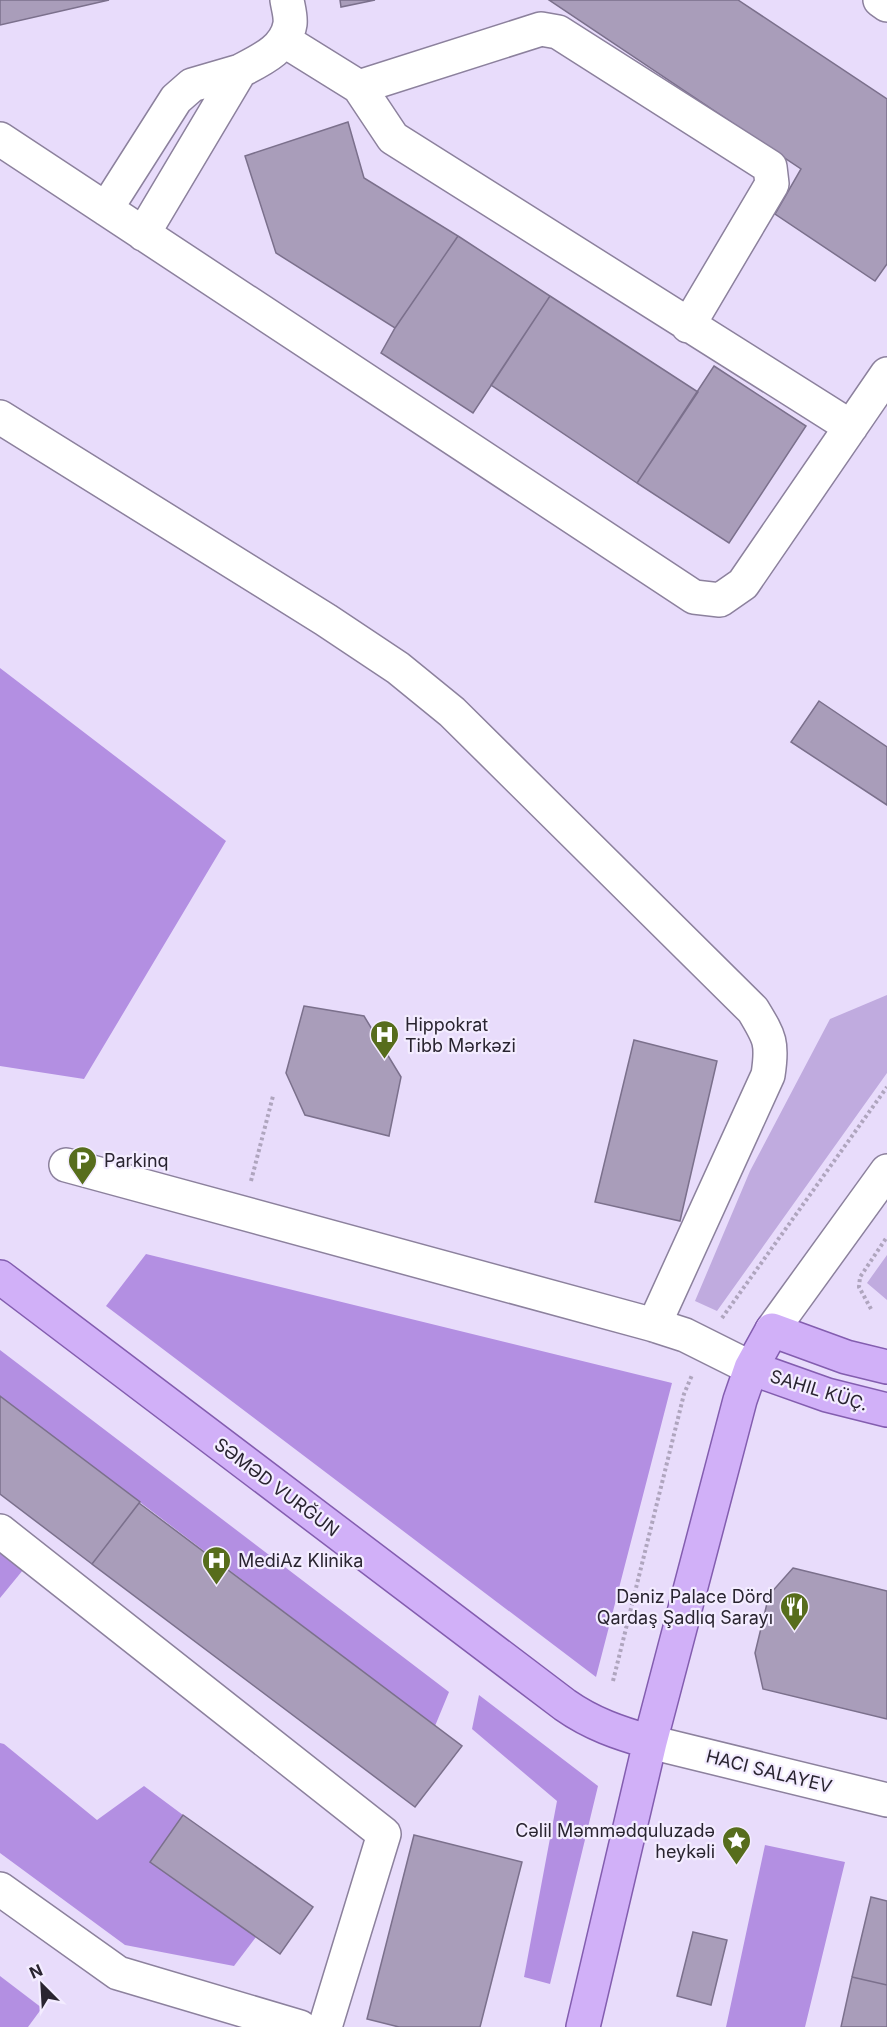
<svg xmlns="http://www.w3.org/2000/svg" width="887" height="2027" font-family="Inter,sans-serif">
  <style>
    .green { fill: #c0abdf }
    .forest { fill: #b38fe2 }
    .building { fill: #a99dba; stroke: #7b708c; stroke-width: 1.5 }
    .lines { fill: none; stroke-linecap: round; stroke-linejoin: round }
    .minor-casing { stroke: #8c819d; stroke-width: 36 }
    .major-casing { stroke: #835daf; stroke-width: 36 }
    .path { stroke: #afa5be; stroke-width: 4; stroke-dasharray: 3 3; stroke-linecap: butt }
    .minor { stroke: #fff; stroke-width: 33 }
    .major { stroke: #d1b0f8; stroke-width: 33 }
    .labels { text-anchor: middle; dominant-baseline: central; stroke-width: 4.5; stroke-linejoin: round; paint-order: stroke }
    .poi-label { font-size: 18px; fill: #292430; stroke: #f3ecff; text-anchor: start }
    .street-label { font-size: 18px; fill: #292430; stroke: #f3ecff }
  </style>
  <rect width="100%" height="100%" fill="#e8dcfb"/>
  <path class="green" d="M887 995V1073L717 1311 695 1301 750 1171 830 1019Z
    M887 1255V1300L867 1283Z"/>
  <path class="forest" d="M0 668 226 841 84 1079 0 1066Z
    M146 1254 672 1383 596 1677 106 1306Z
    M0 1350 449 1692 435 1726 0 1396Z
    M0 1553 23 1570 0 1598Z
    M479 1695 598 1786 550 1984 524 1977 557 1801 472 1729Z
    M0 1743 4 1744 97 1820 144 1786 183 1815 150 1862 256 1937 234 1966 125 1945 0 1853Z
    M765 1845 845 1862 805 2027H726Z
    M0 1976 42 2008 28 2027H0Z"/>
  <path class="building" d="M0 0H109L0 25Z
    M340 0H375L341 7Z
    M549 0H738L887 99V264L875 281 775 214 801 169Z
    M348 122 364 178 458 236 395 328 276 253 245 156Z
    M458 236 550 296 473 413 381 353 395 328Z
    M550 296 698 392 637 483 491 385Z
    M714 366 806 426 729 543 637 483Z
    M819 701 887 747V805L791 742Z
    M304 1006 364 1016 401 1077 389 1136 305 1115 286 1073Z
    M634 1040 717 1061 680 1221 595 1202Z
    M0 1396 140 1502 92 1564 0 1494Z
    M139 1503 462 1746 415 1807 92 1564Z
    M793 1568 887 1591V1719L763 1689 755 1653 769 1595Z
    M183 1815 313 1907 280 1954 150 1862Z
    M414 1835 522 1862 480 2027H399L367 2019Z
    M871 1897 887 1901V1985L852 1977Z
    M693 1932 727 1940 711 2005 677 1996Z
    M852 1977 887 1985V2027H841Z"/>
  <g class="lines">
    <defs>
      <path id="minor" d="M880 0 887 5
        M285 41 359 87 393 138 851 427
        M240 71C261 60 286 49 290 24 291 16 288 7 287 0
        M359 87 541 29 558 32 770 167 772 184 688 326
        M0 139 694 597 720 600 743 584 887 374
        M106 209 176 99 192 85 240 71 143 234
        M0 417 326 620 398 668 452 712 753 1010C770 1038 773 1043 768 1075L654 1325
        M66 1165 654 1325 685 1335 751 1368
        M772 1330 887 1171
        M0 1531 384 1834 325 2027
        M650 1742 887 1800
        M0 1889 118 1973 300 2027"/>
      <path id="major" d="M0 1277 565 1705C592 1724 619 1733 650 1742
        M751 1368 827 1395 887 1410
        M583 2027 650 1742 740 1400 751 1368 772 1330 846 1357 887 1367"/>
    </defs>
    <use href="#minor" class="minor-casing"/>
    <use href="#major" class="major-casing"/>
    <path class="path" d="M251 1181 273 1096
      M871 1309 859 1287 860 1277 887 1237
      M722 1318 887 1087
      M613 1681 684 1394 692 1375"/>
    <use href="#minor" class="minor"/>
    <use href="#major" class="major"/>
  </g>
  <defs>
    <symbol id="hospital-pin" viewBox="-11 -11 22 30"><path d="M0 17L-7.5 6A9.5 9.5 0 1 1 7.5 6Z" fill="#576d1c" stroke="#f3ecff"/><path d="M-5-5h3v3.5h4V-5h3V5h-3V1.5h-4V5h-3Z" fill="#fff"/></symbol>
    <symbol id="parking-pin" viewBox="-11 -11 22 30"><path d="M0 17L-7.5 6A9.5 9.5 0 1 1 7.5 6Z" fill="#576d1c" stroke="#f3ecff"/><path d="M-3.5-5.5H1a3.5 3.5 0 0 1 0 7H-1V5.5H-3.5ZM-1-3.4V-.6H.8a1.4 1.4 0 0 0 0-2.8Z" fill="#fff"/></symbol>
    <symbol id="restaurant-pin" viewBox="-11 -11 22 30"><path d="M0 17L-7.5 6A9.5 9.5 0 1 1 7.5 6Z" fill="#576d1c" stroke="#f3ecff"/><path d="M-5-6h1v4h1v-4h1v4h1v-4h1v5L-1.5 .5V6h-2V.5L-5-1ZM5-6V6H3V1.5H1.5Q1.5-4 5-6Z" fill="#fff"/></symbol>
    <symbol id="sight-pin" viewBox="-11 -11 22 30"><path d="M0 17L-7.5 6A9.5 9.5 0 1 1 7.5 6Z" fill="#576d1c" stroke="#f3ecff"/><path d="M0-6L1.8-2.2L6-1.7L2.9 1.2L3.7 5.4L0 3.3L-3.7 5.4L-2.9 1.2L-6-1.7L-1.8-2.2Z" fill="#fff"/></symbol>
  </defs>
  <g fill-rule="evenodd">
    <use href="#hospital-pin" x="368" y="1018" width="33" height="45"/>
    <use href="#parking-pin" x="66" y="1144" width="33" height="45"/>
    <use href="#hospital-pin" x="200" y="1544" width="33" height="45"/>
    <use href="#restaurant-pin" x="778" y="1590" width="33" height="45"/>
    <use href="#sight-pin" x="720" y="1824" width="33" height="45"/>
  </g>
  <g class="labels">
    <g class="poi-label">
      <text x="405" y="1024">Hippokrat<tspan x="405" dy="21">Tibb Mərkəzi</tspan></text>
      <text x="104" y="1160">Parkinq</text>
      <text x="238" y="1560">MediAz Klinika</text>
      <text x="773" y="1596" text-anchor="end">Dəniz Palace Dörd<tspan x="773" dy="21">Qardaş Şadlıq Sarayı</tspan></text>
      <text x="715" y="1830" text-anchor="end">Cəlil Məmmədquluzadə<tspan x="715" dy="21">heykəli</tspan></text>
    </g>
    <g class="street-label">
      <text transform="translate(819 1390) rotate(17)">SAHIL KÜÇ.</text>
      <text transform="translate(277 1487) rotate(37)">SƏMƏD VURĞUN</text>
      <text transform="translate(769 1771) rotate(14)">HACI SALAYEV</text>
    </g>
  </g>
  <g transform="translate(42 1985) rotate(336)" stroke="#f3ecff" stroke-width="4.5" paint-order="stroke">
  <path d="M0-4.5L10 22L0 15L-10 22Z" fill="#292430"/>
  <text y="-9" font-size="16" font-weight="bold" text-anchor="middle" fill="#292430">N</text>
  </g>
</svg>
